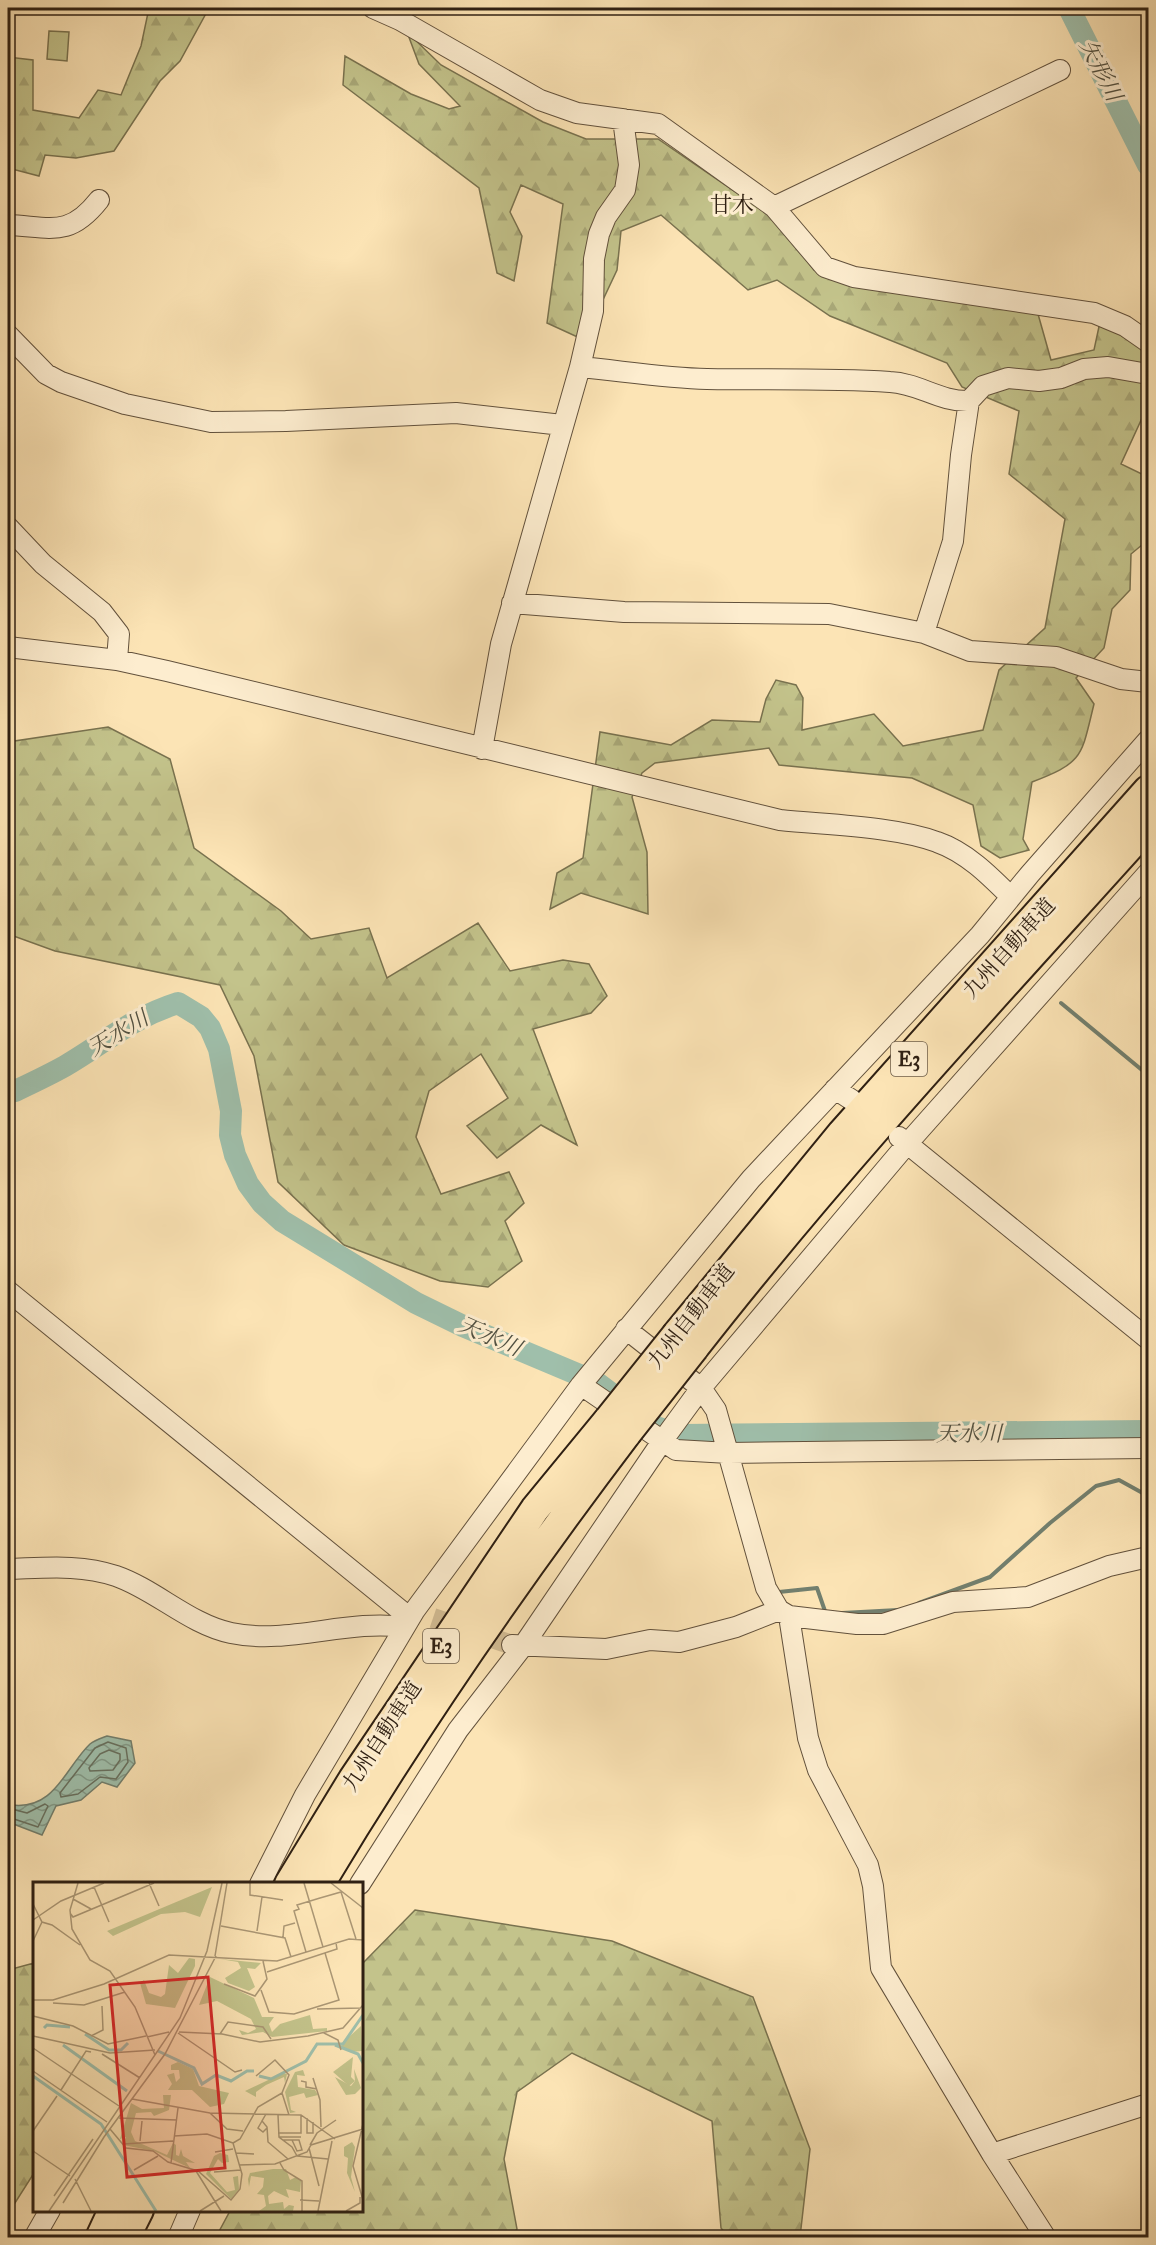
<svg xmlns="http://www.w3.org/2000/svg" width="1156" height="2245" font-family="'IM FELL Great Primer','Noto Serif JP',serif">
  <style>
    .green { fill: #c3c38b; stroke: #79724f; stroke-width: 1.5 }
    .forest { fill: url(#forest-firs); stroke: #79724f; stroke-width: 1.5 }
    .water { fill: url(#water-waves); stroke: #727f6e; stroke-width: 1.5 }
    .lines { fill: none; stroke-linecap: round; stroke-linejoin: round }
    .shore { stroke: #67705f; stroke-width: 1.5 }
    .stream { stroke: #727f6e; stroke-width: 4 }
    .river { stroke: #9fbfab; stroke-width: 22 }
    .minor-tunnel { stroke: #d3bd95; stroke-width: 20; stroke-dasharray: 20 10; stroke-linecap: butt }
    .minor-casing { stroke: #62513c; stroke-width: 22 }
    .highway-casing { stroke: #2f2013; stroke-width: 32 }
    .minor { stroke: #fdedcf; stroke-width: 20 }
    .highway { stroke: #fce4b5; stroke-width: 28 }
    .highway-bridge-casing { stroke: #2f2013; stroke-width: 32; stroke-linecap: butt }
    .highway-bridge { stroke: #fce4b5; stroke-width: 28 }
    .labels { text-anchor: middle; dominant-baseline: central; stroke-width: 6; stroke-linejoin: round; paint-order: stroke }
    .shield { fill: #fdedcf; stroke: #6d5e4b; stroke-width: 1.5 }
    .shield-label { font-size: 20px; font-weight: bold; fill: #2f2013 }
    .street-label { font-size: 21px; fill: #2f2013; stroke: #fdedcf }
    .water-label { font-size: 22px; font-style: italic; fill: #515041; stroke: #fdedcf }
    .neighbourhood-label { font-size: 22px; fill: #2f2013; stroke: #fdedcf }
    .inset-river { fill: none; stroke: #9fbfab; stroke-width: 3 }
    .inset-road { fill: none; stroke: #aa9674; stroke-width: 1.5 }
    .view { fill: #d62828; fill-opacity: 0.15; stroke: #d62828; stroke-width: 3 }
    .inset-edge { fill: none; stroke: #2f2013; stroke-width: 3 }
  </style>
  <defs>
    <pattern id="forest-firs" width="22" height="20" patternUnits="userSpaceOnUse" patternTransform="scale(1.5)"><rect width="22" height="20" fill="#c3c38b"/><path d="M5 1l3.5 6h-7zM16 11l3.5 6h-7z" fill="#a8a777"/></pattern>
    <pattern id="water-waves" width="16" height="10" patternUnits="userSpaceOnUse" patternTransform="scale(1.5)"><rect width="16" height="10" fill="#9fbfab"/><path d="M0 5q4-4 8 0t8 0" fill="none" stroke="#829b8a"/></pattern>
  </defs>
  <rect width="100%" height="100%" fill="#fce4b5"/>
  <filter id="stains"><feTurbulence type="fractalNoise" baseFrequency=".00333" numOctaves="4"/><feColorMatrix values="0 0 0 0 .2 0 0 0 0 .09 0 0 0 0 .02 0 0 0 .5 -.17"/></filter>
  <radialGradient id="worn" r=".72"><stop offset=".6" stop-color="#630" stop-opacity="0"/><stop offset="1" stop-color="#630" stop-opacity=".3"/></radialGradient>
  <path class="green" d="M49 31 69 32 67 61 47 59Z"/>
  <path class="forest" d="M149 8H209L180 61 160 81 114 151 76 158 45 155 39 176 8 168V57L33 60V110L79 118 98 90 121 95 141 46Z
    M407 32 441 65 543 122 586 139H658L775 219 814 270 839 279 1038 314 1051 360 1094 350 1100 322 1148 352V405L1121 464 1148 477V540L1131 554 1130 590 1112 609 1104 648 1076 678 1094 704C1081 757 1084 762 1032 782L1023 839 1029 850 1000 858 981 846 973 805 912 778 779 765 769 748 655 763 642 773 632 797 647 852 648 914 581 893 550 909 557 873 583 858 600 732 671 745 712 720 760 722 766 699 776 680 796 685 803 698 802 730 874 714 903 746 983 730 999 670 1045 628 1065 519 1009 474 1019 411 962 387 947 363 830 316 777 280 748 290 661 215 621 231 617 270 584 340 547 323 563 204 521 185 510 212 522 236 514 281 497 273 479 188 343 85 345 56 411 94 449 109 460 106 419 64Z
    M108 727 170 759 194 848 281 911 311 939 369 928 387 978 478 923 510 971 563 960 589 964 607 996 591 1013 533 1029 577 1145 541 1125 497 1158 467 1126 508 1098 481 1054 429 1091 416 1137 441 1194 509 1172 524 1203 505 1221 522 1261 488 1287 440 1281 344 1245 278 1182 254 1056 220 985 55 951 8 934V742Z
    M415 1910 612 1941 753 1997 810 2149 800 2237H728L721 2228 712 2121 572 2053 517 2092 504 2159 517 2229 511 2237H216L230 2211 362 2210V1964Z
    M34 1963V2173L8 2214V1970Z"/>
  <path class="water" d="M107 1736 131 1741 135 1763 117 1787 102 1782 81 1800 56 1806 42 1835 8 1822V1793L12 1805C55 1810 65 1768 90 1744 95 1740 102 1738 107 1736Z"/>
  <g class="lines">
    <path class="shore" d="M108 1742 126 1748 128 1762 116 1779 100 1777 78 1794 61 1797 60 1793 95 1748Z
      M109 1750 120 1754V1760L113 1770 90 1771 89 1768 100 1754Z
      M8 1808 27 1813 45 1804 48 1806 38 1827 8 1817"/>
    <path class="stream" d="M1061 1003 1148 1075
      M779 1592 817 1588 826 1614
      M919 1603 990 1577 1050 1523 1096 1486 1119 1480 1148 1496
      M842 1613 898 1610"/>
    <path class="river" d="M1069 8 1148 165
      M8 1092 15 1091C32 1083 49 1075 65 1066 106 1042 131 1018 178 1003L201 1017 210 1028 219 1049 231 1111 230 1135 235 1155 248 1184 262 1203 282 1221 416 1303 463 1326 596 1382 656 1427 680 1435 1148 1431"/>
    <path class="minor-tunnel" d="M433 1618 512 1645"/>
    <defs>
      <path id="minor" d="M373 8 400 20 540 100 577 113 658 124 774 207 825 267 854 277 1094 313 1125 326 1148 342
        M774 207 1060 70
        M8 225C51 227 69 238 99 200
        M8 335 46 374 61 382 125 404 211 422 286 421 456 413 562 425
        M580 367C622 371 665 378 707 379 768 380 829 378 890 382 918 383 940 402 969 401
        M8 527 43 564 102 612 119 634 117 660
        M512 603 624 612 829 614 924 633 970 651 1056 657 1121 679 1148 682
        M924 633 953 541 961 455 969 401 983 386 1008 378 1039 381 1061 378 1084 369 1108 367 1148 374
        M8 647 117 660 167 671 780 820C826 825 894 826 937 842 966 852 989 875 1011 897
        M482 749 501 644 580 367 593 311 594 259 599 234 606 217 625 190 629 165 623 119
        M835 1089 852 1100
        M899 1137 1148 1339
        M8 1291 410 1618
        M626 1329 701 1388 716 1410 766 1588 779 1610 789 1616 857 1624H883L953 1602 1028 1597 1109 1566 1148 1557
        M581 1385 676 1450 729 1453 1148 1448
        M8 1569C45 1568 80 1564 116 1576 156 1590 189 1624 231 1633 288 1645 347 1619 404 1627
        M789 1616 808 1738 818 1770 868 1865 873 1886 881 1968 992 2154 1046 2238
        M512 1645 606 1649 650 1640 679 1642 736 1627 779 1610
        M260 1884 305 1795 415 1610 581 1385 751 1179 980 935 1030 874 1148 740
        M360 1884 458 1730 523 1646 663 1440 701 1388 907 1144 1148 873
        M992 2154 1148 2104
        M34 2238 50 2210
        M178 2238 190 2210"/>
      <path id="highway" d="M677 1334 842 1133 1148 790
        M694 1348C836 1166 994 997 1148 826
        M289 1884 353 1779 535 1509 609 1419
        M320 1884C414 1727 517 1578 627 1433
        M100 2238 113 2210
        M125 2238 139 2210"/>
    </defs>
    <use href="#minor" class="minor-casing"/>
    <use href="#highway" class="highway-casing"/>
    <use href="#minor" class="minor"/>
    <use href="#highway" class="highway"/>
    <defs>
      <path id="highway-bridge" d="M609 1419 677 1334
        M627 1433 694 1348"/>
    </defs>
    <use href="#highway-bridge" class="highway-bridge-casing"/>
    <use href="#highway-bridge" class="highway-bridge"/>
  </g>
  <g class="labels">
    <g class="shield">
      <rect x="891" y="1042" width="36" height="34" rx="4.5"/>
      <rect x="423" y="1629" width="36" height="34" rx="4.5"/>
    </g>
    <g class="shield-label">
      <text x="909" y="1059">E3</text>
      <text x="441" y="1646">E3</text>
    </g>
    <g class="street-label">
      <text transform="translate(1009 948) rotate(-48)">九州自動車道</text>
      <text transform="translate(691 1316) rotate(-52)">九州自動車道</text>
      <text transform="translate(382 1736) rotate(-57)">九州自動車道</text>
    </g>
    <g class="water-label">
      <text transform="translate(1101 70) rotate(63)">矢形川</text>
      <text transform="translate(118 1033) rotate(-31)">天水川</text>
      <text transform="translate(490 1336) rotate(24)">天水川</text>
      <text x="969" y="1433">天水川</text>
    </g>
    <g class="neighbourhood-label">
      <text x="732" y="204">甘木</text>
    </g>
  </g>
  <g transform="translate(33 1882)">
    <rect width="330" height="330" fill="#fce4b5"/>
    <path d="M187 77 228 81 222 87 214 86 222 105 216 109 195 101 192 96 208 86 205 80ZM328 144 329 169 318 170 309 166 308 162ZM321 187 328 206 322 212 313 213 302 195 318 204 322 199ZM270 188 272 194 264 193 265 205 282 208 285 213 273 216 271 211 256 215 258 228 263 230 257 231 252 210 262 190Z" fill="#c3c38b"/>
    <path d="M179 5 167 35 152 30 128 32 80 54 74 49ZM156 76 162 77V84L142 126 113 122 107 101 111 98 116 111 128 115 132 112 136 83 145 91ZM177 95 221 116 229 135H241L236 142 239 150 247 142 277 133 280 147 294 146V149L239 155 230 150 209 153 206 148 215 151 223 147 218 137 184 119 166 123ZM320 175 318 195 322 199 316 204 300 190ZM145 180 160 187 166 204 196 211 191 222 177 225 159 208H135L139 202 134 193 141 191 143 200 147 196 146 188H138V183ZM250 191 254 192 252 201 251 195 233 203 223 210V215L212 209ZM130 213H138L136 228 121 234 118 230 103 231 98 250 102 259 134 273 140 261 143 263V273L146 274 148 267 150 274 162 281 153 280 157 286 121 269 90 263 93 255 87 257 98 221 109 227 131 226ZM319 260 322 265 318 295 322 310 314 291 315 276 311 274V265ZM187 271 195 273 196 280 189 281 185 277 177 291 194 310 202 308 200 295 205 294 206 307 198 317 173 292 181 274ZM240 287H253L257 298 263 295 268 299 267 310 253 307 256 316 241 309 235 314 236 322 250 320 251 327 256 323 261 324 260 329H226L233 324 231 313 224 312 230 305 231 296 218 294 216 305 215 297 217 291Z" fill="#c3c38b"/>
    <path class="inset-river" d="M11 146 14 143 37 145M52 152 76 168H88L95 161M30 163 94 209M302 163 325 172 330 181M125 169 161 186 169 202 183 193 198 199 214 189H221M0 194 68 242 123 329M226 194 238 197 273 179 284 162H310L330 133"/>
    <path class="inset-road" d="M45 1 37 28 39 47 57 78 77 89 102 125 122 173M116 1 126 24M217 1V13L250 18M271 1 290 65M298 1 330 26M61 5 76 40M40 17 58 27M0 22 9 40 19 43 47 63M37 31 40 35 121 1M0 38 28 19 71 1M188 44 252 56 258 75M224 49 229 15M250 55 251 44 262 41M0 59 9 40M273 70 261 29 266 27 264 23 287 16 308 10 323 57M182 74 194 1M234 90 304 67 303 61M191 102 222 114 234 97 230 79M228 108 236 130 261 132 306 118 292 71M0 118H20L71 102 136 73 244 79 316 57 330 58M20 121 51 123 92 110M284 127 328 126M0 134 40 144 75 162 113 154M146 150 189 152 227 160 275 154 310 146 330 123M145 151 202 190 209 188M291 151 305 158 308 168M187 152 195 140 230 145 238 157M0 154 77 171 122 168M58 154 70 148 69 124M114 155 136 150M0 166 86 224M69 172 107 196M0 189 74 240M223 194 242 178 256 193 249 211 256 233M280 196 287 218 288 245M268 199 273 200V205L284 207M28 208 53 169 58 170M99 217 177 231 268 233 302 257M177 231 194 247 210 249M233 232 229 239 234 245 235 260 255 277M245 233 246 255 259 265 264 274M86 236 144 238M274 236V251H280V240M229 239 225 246 230 250 234 246M330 242 320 284 330 318M77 247 93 266 120 269 135 280 165 289 198 318 207 307 209 292 200 261M0 249 24 214M245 251H268V233M141 254 174 252 200 261M246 255H268M250 258H266L269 268 264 269 259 258M107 259 109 239M200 261 207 257 225 225 249 211M90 262 140 259M277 263 284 251 303 238M276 266 286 304M0 269 37 294M182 270 200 267M203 271 221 272M264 274 295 277M138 281 145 226M247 281 251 288 269 299V329M206 283 242 282 274 270 278 263 330 247M101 288 125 274M163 289 188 329M181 290 208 288M42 297 58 329M21 314 60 257M267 318 286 319M30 321 71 255 132 172 183 74M16 329 147 136 174 69 189 1M167 329 191 314M285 329 299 259M313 329 327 321V315"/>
    <path class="view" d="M175 95 192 286 94 295 77 103Z"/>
    <rect width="330" height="330" class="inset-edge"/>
  </g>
  <rect width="1156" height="2245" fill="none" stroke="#fce4b5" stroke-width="30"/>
  <rect x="9" y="9" width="1138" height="2227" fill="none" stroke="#2f2013" stroke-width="3"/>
  <rect x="15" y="15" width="1126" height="2215" fill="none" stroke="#2f2013" stroke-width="1.5"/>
  <rect width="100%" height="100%" filter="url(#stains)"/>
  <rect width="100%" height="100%" fill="url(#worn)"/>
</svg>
